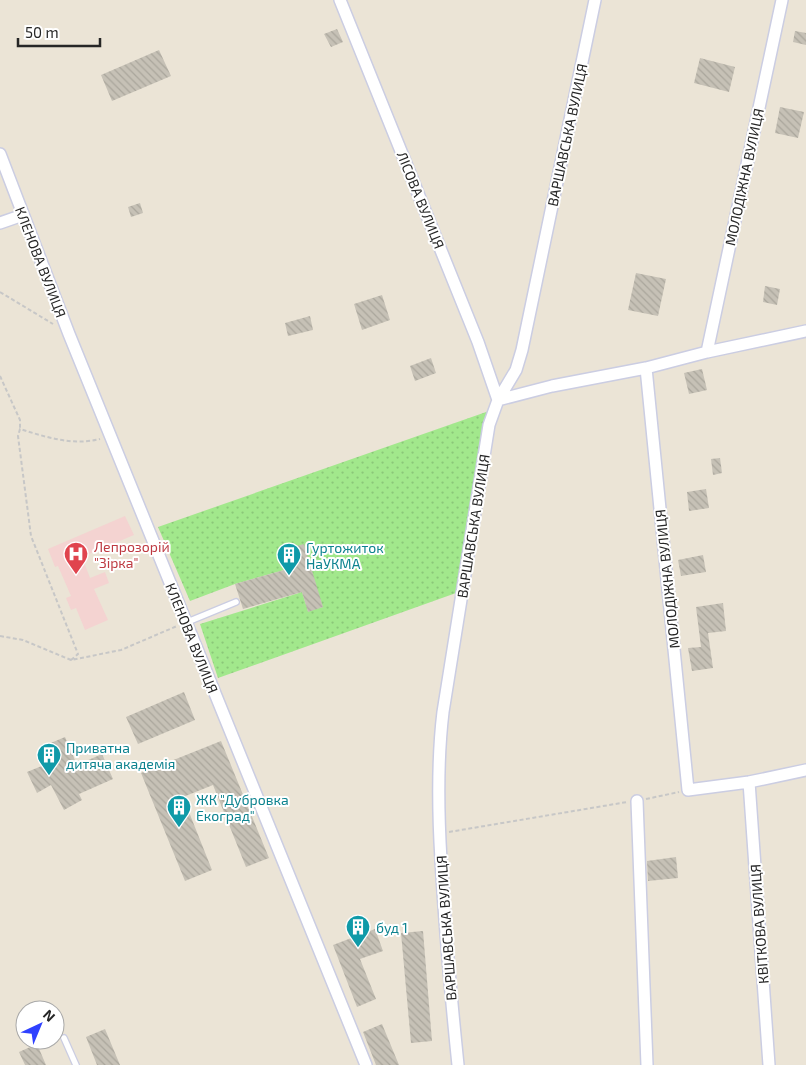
<svg xmlns="http://www.w3.org/2000/svg" width="806" height="1065" font-family="'Exo 2',sans-serif">
  <style>
    .medical { fill: #f4d3d1 }
    .grass { fill: url(#grass-dots) }
    .building { fill: url(#building-back-hatch) }
    .lines { fill: none; stroke-linecap: round; stroke-linejoin: round }
    .lane-casing { stroke: #cbcde2; stroke-width: 8 }
    .street-casing { stroke: #cbcde2; stroke-width: 14 }
    .path { stroke: #c7c7c7; stroke-width: 2; stroke-dasharray: 4 2.5; stroke-linecap: butt }
    .lane { stroke: #fff; stroke-width: 5.5 }
    .street { stroke: #fff; stroke-width: 11 }
    .labels { text-anchor: middle; dominant-baseline: central; stroke-width: 4; stroke-linejoin: round; paint-order: stroke }
    .street-label { font-size: 14px; fill: #262626; stroke: #fff }
    .health-label { font-size: 14px; fill: #be3a42; stroke: #fff; text-anchor: start }
    .culture-label { font-size: 14px; fill: #0d838f; stroke: #fff; text-anchor: start }
  </style>
  <defs>
    <pattern id="grass-dots" width="8" height="8" patternUnits="userSpaceOnUse" patternTransform="scale(1.25)"><rect width="8" height="8" fill="#a2e88c"/><path d="M2 2h.1M6 6h.1" fill="none" stroke="#8bc779" stroke-width="1.8" stroke-linecap="round"/></pattern>
    <pattern id="building-back-hatch" width="6" height="6" patternUnits="userSpaceOnUse" patternTransform="scale(1.25)"><rect width="6" height="6" fill="#c6c1b6"/><path d="M-1 5l2 2M0 0l6 6M5-1l2 2" fill="none" stroke="#aaa69c"/></pattern>
  </defs>
  <rect width="100%" height="100%" fill="#ebe4d6"/>
  <path class="medical" d="M125 516 134 535 82 557 90 578 105 572 109 583 94 589 108 620 85 630 76 608 71 610 66 598 71 596 58 566 55 567 48 549Z"/>
  <path class="grass" d="M489 411 456 593 218 678 200 624 302 592 308 611 323 607 290 549 295 567 235 584 190 601 158 527Z"/>
  <path class="building" d="M337 29 343 42 331 47 324 34Z
    M795 31 806 33V45L793 42Z
    M159 50 171 76 112 101 101 75Z
    M700 58 735 67 729 92 694 83Z
    M780 107 804 112 798 138 775 133Z
    M140 203 143 213 131 217 128 207Z
    M636 273 666 279 658 316 628 310Z
    M765 286 780 289 777 305 763 302Z
    M382 295 390 320 362 330 354 304Z
    M310 316 313 330 288 336 285 323Z
    M431 358 436 373 415 381 410 366Z
    M702 369 707 390 689 394 684 373Z
    M720 458 722 473 713 475 711 459Z
    M706 489 709 508 689 511 687 492Z
    M304 544 323 607 308 612 302 592 243 609 235 584 295 567 289 548Z
    M703 555 706 572 681 576 678 560Z
    M723 603 726 631 708 633 713 668 692 671 688 648 701 647 696 607Z
    M184 692 195 720 138 744 126 717Z
    M65 737 77 765 102 754 113 779 79 794 82 800 64 810 51 785 37 793 27 772 54 761 46 745Z
    M221 741 269 858 246 867 213 785 183 797 212 870 185 881 141 773Z
    M676 857 678 878 648 881 647 861Z
    M375 929 383 951 360 959 376 999 357 1007 333 945Z
    M423 931 432 1041 411 1043 401 933Z
    M382 1024 399 1065H376L363 1032Z
    M105 1029 120 1065H97L86 1037Z
    M37 1044 46 1065H25L19 1052Z"/>
  <g class="lines">
    <defs>
      <path id="lane" d="M185 623 236 602
        M64 1038 76 1065"/>
      <path id="street" d="M340 0 478 342 498 400 552 386 646 368 707 352 782 0
        M0 154 69 334 366 1065
        M0 223 23 215
        M707 352 806 331
        M646 368 688 790 749 782 806 770
        M749 782 769 1065
        M637 801 647 1065
        M458 1065C451 997 445 929 441 860 438 811 437 762 443 712L489 425 498 400 516 370 522 350 595 0"/>
    </defs>
    <use href="#lane" class="lane-casing"/>
    <use href="#street" class="street-casing"/>
    <path class="path" d="M0 292 53 324
      M0 376 20 420V429
      M0 636 23 640 71 660 121 650 177 626
      M71 660 78 654 31 536 18 436 20 429C46 437 72 446 100 439
      M646 799 679 792
      M449 832 627 802"/>
    <use href="#lane" class="lane"/>
    <use href="#street" class="street"/>
  </g>
  <defs>
    <symbol id="hospital-pin" viewBox="-11 -11 22 30"><path d="M0 17L-7.5 6A9.5 9.5 0 1 1 7.5 6Z" fill="#e0444e" stroke="#fff"/><path d="M-5-5h3v3.5h4V-5h3V5h-3V1.5h-4V5h-3Z" fill="#fff"/></symbol>
    <symbol id="building-pin" viewBox="-11 -11 22 30"><path d="M0 17L-7.5 6A9.5 9.5 0 1 1 7.5 6Z" fill="#0f9aa8" stroke="#fff"/><path d="M-4-6H4V6H1V3H-1V6H-4ZM-2.5-4.3h1.7v1.8h-1.7ZM.8-4.3h1.7v1.8H.8ZM-2.5-1h1.7V.8h-1.7ZM.8-1h1.7V.8H.8Z" fill="#fff"/></symbol>
  </defs>
  <g fill-rule="evenodd">
    <use href="#hospital-pin" x="62" y="540" width="28" height="38"/>
    <use href="#building-pin" x="275" y="541" width="28" height="38"/>
    <use href="#building-pin" x="35" y="741" width="28" height="38"/>
    <use href="#building-pin" x="165" y="793" width="28" height="38"/>
    <use href="#building-pin" x="344" y="913" width="28" height="38"/>
  </g>
  <g class="labels">
    <g class="street-label">
      <text transform="translate(567 135) rotate(-78)">ВАРШАВСЬКА ВУЛИЦЯ</text>
      <text transform="translate(744 177) rotate(-78)">МОЛОДІЖНА ВУЛИЦЯ</text>
      <text transform="translate(421 200) rotate(68)">ЛІСОВА ВУЛИЦЯ</text>
      <text transform="translate(41 262) rotate(69)">КЛЕНОВА ВУЛИЦЯ</text>
      <text transform="translate(473 526) rotate(-81)">ВАРШАВСЬКА ВУЛИЦЯ</text>
      <text transform="translate(667 579) rotate(-96)">МОЛОДІЖНА ВУЛИЦЯ</text>
      <text transform="translate(192 638) rotate(68)">КЛЕНОВА ВУЛИЦЯ</text>
      <text transform="translate(759 924) rotate(-94)">КВІТКОВА ВУЛИЦЯ</text>
      <text transform="translate(446 928) rotate(-94)">ВАРШАВСЬКА ВУЛИЦЯ</text>
    </g>
    <g class="health-label">
      <text x="94" y="546">Лепрозорій<tspan x="94" dy="16">"Зірка"</tspan></text>
    </g>
    <g class="culture-label">
      <text x="306" y="547">Гуртожиток<tspan x="306" dy="16">НаУКМА</tspan></text>
      <text x="66" y="747">Приватна<tspan x="66" dy="16">дитяча академiя</tspan></text>
      <text x="196" y="799">ЖК "Дубровка<tspan x="196" dy="16">Екоград"</tspan></text>
      <text x="376" y="927">буд 1</text>
    </g>
  </g>
  <g transform="translate(40 1025) rotate(44)"><circle r="24" fill="#ffffff" stroke="#a8a8a8"/>
  <path d="M0-4L9 19L0 12L-9 19Z" fill="#2f41ff"/>
  <text y="-8" font-size="14" font-weight="bold" text-anchor="middle" fill="#262626">N</text>
  </g>
  <path d="M18 38v8h82v-8" fill="none" stroke="#262626" stroke-width="2.5"/>
  <text x="25" y="38" font-size="15" fill="#262626" stroke="#ffffff" stroke-width="4" paint-order="stroke">50 m</text>
</svg>
